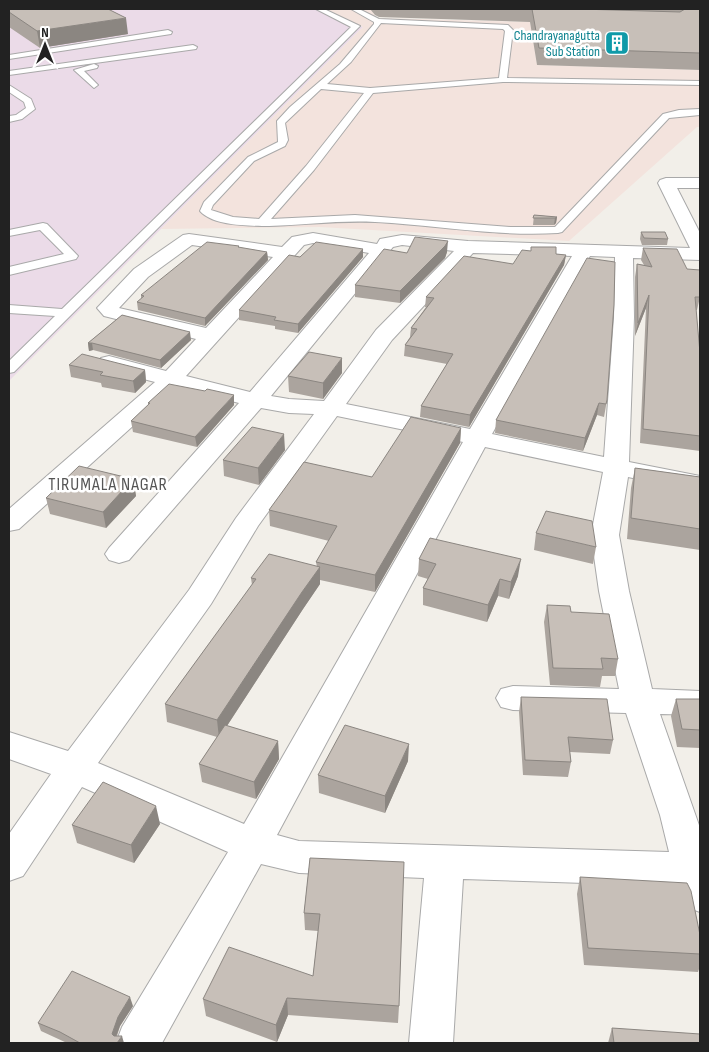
<svg xmlns="http://www.w3.org/2000/svg" width="709" height="1052" font-family="'Sofia Sans Condensed',sans-serif">
  <style>
    .industrial { fill: #ebdbe8 }
    .military { fill: #f3e3dd }
    .lines { fill: none; stroke-linecap: round; stroke-linejoin: round }
    .service-casing { stroke: #a9a9a9; stroke-width: 2 }
    .minor-casing { stroke: #a9a9a9; stroke-width: 2 }
    .service { fill: #fff; fill-rule: evenodd }
    .minor { fill: #fff; fill-rule: evenodd }
    .wall { fill: #aba49e }
    .shaded-wall { fill: #8b8681 }
    .building { fill: #c7bfb8; stroke: #8b8681 }
    .labels { text-anchor: middle; dominant-baseline: central; stroke-width: 5; stroke-linejoin: round; paint-order: stroke }
    .far-culture-label { font-size: 14px; fill: #0d838f; stroke: #fff; text-anchor: end }
    .neighbourhood-label { font-size: 18px; letter-spacing: 1px; fill: #555; stroke: #fff }
  </style>
  <rect width="100%" height="100%" fill="#f2efe9"/>
  <path class="industrial" d="M9 9H324L363 27 9 381Z"/>
  <path class="military" d="M324 9H370L377 18 530 22 537 65 700 70V127H697L569 241 319 227 161 229 363 27Z"/>
  <g class="lines">
    <defs>
      <path id="service" d="M316 9H324L360 26 14 372 9 373V361L55 316 9 313V305L62 309 351 27Z
        M351 9H359L379 19 508 25 513 30 507 78 700 81V85L503 82 373 93 314 170 271 219 355 215 510 227H555L663 114 679 110 700 109V115L669 118 562 232 558 233C497 237 436 225 375 222 340 220 305 225 269 226 250 226 213 226 200 211L204 202 248 157 278 142 277 121 290 107 340 64 374 24V22ZM381 23 503 29 505 31 499 78 370 88 327 84 351 62ZM321 89 364 93 306 166 259 219 233 217 211 210 213 205 254 161 285 146 288 140 285 123Z
        M168 30 172 32 171 34 9 59V55Z
        M193 45 197 47 196 49 9 75V71Z
        M94 64 98 66 97 68 84 71 98 85 94 88 74 70Z
        M9 85 31 99 35 109 22 119 9 122V116L16 115 26 108 24 102 9 92Z
        M43 223 47 224 78 256 76 259 9 275V267L64 254 40 230 9 236V230Z"/>
      <path id="minor" d="M666 178H700V188H677L700 233V260L633 258 634 317 629 462 700 476V492L628 477 619 535 629 591 652 689 700 691V715L660 714 700 828V912L686 907 678 886 463 879 453 1043H409L424 878 299 873 261 864 162 1043H116L122 1027 228 852 82 787 23 876 9 881V834L51 774 9 759V732L68 751 189 590 236 518 314 414 289 413 261 408 129 560 119 563 109 560 105 554 109 548 239 403 176 387 19 529 9 531V509L155 382 101 368 98 363 101 358 109 356 166 371 196 339 104 316 97 308 134 269 183 235 189 234 282 247 292 237 313 233 377 244 380 239 402 235 468 241 690 248 658 183 660 180ZM313 243 369 253 250 392 186 376 304 245ZM192 245 273 257 206 328 119 308 148 277ZM402 245 454 251 376 330 324 401 289 399 271 396 393 247ZM473 253 572 256 470 429 346 404 392 340ZM590 256 615 257 614 317 604 457 492 434ZM337 416 463 442 244 824 98 763 211 604 258 526ZM485 447 603 472 591 535 599 591 619 689 513 686 501 689 496 698 501 707 513 710 626 713 660 815 669 852 299 841 277 835Z"/>
    </defs>
    <use href="#service" class="service-casing"/>
    <use href="#minor" class="minor-casing"/>
    <use href="#service" class="service"/>
    <use href="#minor" class="minor"/>
  </g>
  <path class="wall" d="M9 9 128 34 40 48 9 27Z
    M370 9H700V70L537 65 530 22 379 17 375 15Z
    M534 215 557 217 556 223 554 225H533Z
    M641 232 668 239 667 245H642L640 239Z
    M240 248 267 252 268 260 205 326 138 310 137 302 141 299V295Z
    M643 248 700 297 697 310H696L700 353V451L640 443 646 308 635 336V277L637 264 644 265 641 260Z
    M363 249V257L298 333 275 329V326L239 320V310L300 257Z
    M447 252 445 258 400 303 355 297V285L407 253Z
    M556 254 566 255 564 265 469 427 420 417 421 406 447 364 404 356 405 345 410 337 411 328 426 307H425L426 297 513 264Z
    M122 315 191 340 161 368 93 350 89 351 88 343Z
    M69 365 145 370 146 382 135 393 102 387 101 383 71 377Z
    M342 373 323 399 289 392 288 376Z
    M607 400 604 417 597 415 583 451 495 433 496 420Z
    M148 403 234 405 197 447 133 432 131 421 148 405Z
    M461 428 460 443 375 592 320 580V584L303 609 227 726 278 741 279 759 256 799 202 782 199 764 217 737 167 722 165 704 252 585 251 578 317 567 316 562 329 541 270 526 269 510 372 477Z
    M285 450 259 485 224 476 223 460Z
    M635 468 700 477V550L627 539 631 488Z
    M133 479 136 496 106 528 50 514 46 498Z
    M536 533 596 547 593 564 534 550Z
    M419 559 518 576 509 599 498 596 487 622 423 605V588L428 579 418 576Z
    M547 605 571 612 618 659 615 676H602L600 687 550 685 544 622Z
    M521 697 613 740 610 754 570 752 571 762 568 777 523 775 519 712Z
    M676 699H700V748L677 747 671 716Z
    M408 761 385 813 319 793 318 775Z
    M160 824 134 863 77 843 72 825Z
    M310 858 399 1006 398 1023 288 1015 277 1042 206 1016 203 999 313 976 318 931 305 930 304 913Z
    M580 877 700 935V966L698 972 584 965 577 894Z
    M133 1006 120 1026 117 1036 124 1043H67L41 1031 38 1023Z
    M612 1028 700 1043H608Z"/>
  <path class="shaded-wall" d="M126 18 128 34 40 48 37 31Z
    M557 217 556 223 554 225 555 218Z
    M448 241 447 252 445 258 400 303V291Z
    M363 249V257L298 333V324Z
    M267 252 268 260 205 326V318Z
    M566 255 564 265 469 427 470 415Z
    M649 295 646 308 635 336 638 323Z
    M190 332 191 340 161 368 160 360Z
    M88 343H92L93 350 89 351Z
    M342 358V373L323 399V383Z
    M145 370 146 382 135 393 133 381Z
    M234 395V405L197 447 195 437Z
    M599 403 597 415 583 451 585 438Z
    M461 428 460 443 375 592V575Z
    M284 434 285 450 259 485 258 468Z
    M133 479 136 496 106 528 103 512Z
    M521 559 518 576 509 599 511 582Z
    M320 567V584L303 609 219 738 217 720 302 592Z
    M500 579 498 596 487 622 488 605Z
    M278 741 279 759 256 799 254 782Z
    M409 744 408 761 385 813V796Z
    M156 806 160 824 134 863 131 845Z
    M130 997 133 1006 120 1026 114 1042 112 1034 118 1017Z
    M287 998 288 1015 277 1042 276 1025Z
    M122 1036 124 1043H117Z"/>
  <path class="building" d="M9 9H108L126 18 37 31 9 12Z
    M532 9H580L680 12 685 9H700V53L539 48Z
    M534 215 557 217 555 218H533Z
    M641 232H665L668 239 644 238Z
    M415 237 448 241 445 246 400 291 355 285 384 249 407 253Z
    M207 242 239 246 238 247 267 252 205 318 137 302 144 296 141 295Z
    M316 242 363 249 298 324 274 320 276 317 239 310 289 255 300 257Z
    M531 247H556V254L566 255 470 415 421 406 453 354 405 345 417 329 411 328 434 298 426 297 464 256 513 264 522 250 531 251Z
    M643 248 677 249 687 269 700 270V297H695L700 353V436L643 429 649 295 638 323 637 264 652 267Z
    M587 258 615 262 614 305 607 400 606 404 599 403 585 438 496 420Z
    M122 315 190 332 160 360 92 343H88Z
    M309 352 342 358 323 383 288 376Z
    M82 354 145 370 133 381 100 375 103 372 69 365Z
    M169 384 205 391 207 389 234 395 195 437 131 421 150 403H148Z
    M411 417 461 428 375 575 316 562 337 526 269 510 304 462 372 477Z
    M252 427 284 434 258 468 223 460Z
    M79 466 133 479 103 512 46 498Z
    M635 468 700 477V529L631 518Z
    M546 511 592 521 596 547 536 533Z
    M430 538 521 559 511 582 500 579 488 605 423 588 436 564 419 559Z
    M269 554 320 567 302 592 217 720 165 704 256 579 251 578Z
    M547 605 570 606 571 612 609 614 618 659 601 658 603 669 553 668Z
    M521 697 607 699 613 740 568 737 571 762 525 760Z
    M676 699H700V730L682 729Z
    M225 725 278 741 254 782 199 764Z
    M345 725 409 744 385 796 318 775Z
    M103 782 156 806 131 845 72 825Z
    M310 858 404 862 399 1006 287 998 276 1025 203 999 229 947 313 976 320 914 304 913Z
    M580 877 687 883 691 891 700 935V954L588 948Z
    M72 971 130 997 118 1017 112 1034 114 1036H122L117 1043H80L60 1032 38 1023Z
    M612 1028 700 1034V1043H614Z"/>
  <defs>
    <symbol id="building-square" viewBox="-11 -11 22 22"><rect x="-9" y="-9" width="18" height="18" rx="4" fill="#0f9aa8" stroke="#fff"/><path d="M-4-6H4V6H1V3H-1V6H-4ZM-2.5-4.3h1.7v1.8h-1.7ZM.8-4.3h1.7v1.8H.8ZM-2.5-1h1.7V.8h-1.7ZM.8-1h1.7V.8H.8Z" fill="#fff"/></symbol>
  </defs>
  <g fill-rule="evenodd">
    <use href="#building-square" x="603" y="29" width="28" height="28"/>
  </g>
  <g class="labels">
    <g class="far-culture-label">
      <text x="600" y="35">Chandrayanagutta<tspan x="600" dy="16">Sub Station</tspan></text>
    </g>
    <g class="neighbourhood-label">
      <text x="108" y="484">TIRUMALA NAGAR</text>
    </g>
  </g>
  <rect width="709" height="1052" fill="none" stroke="#222222" stroke-width="20"/>
  <g transform="translate(45 45)" stroke="#ffffff" stroke-width="4" paint-order="stroke">
  <path d="M0-4L9 19L0 12L-9 19Z" fill="#222222"/>
  <text y="-8" font-size="14" font-weight="bold" text-anchor="middle" fill="#222222">N</text>
  </g>
</svg>
